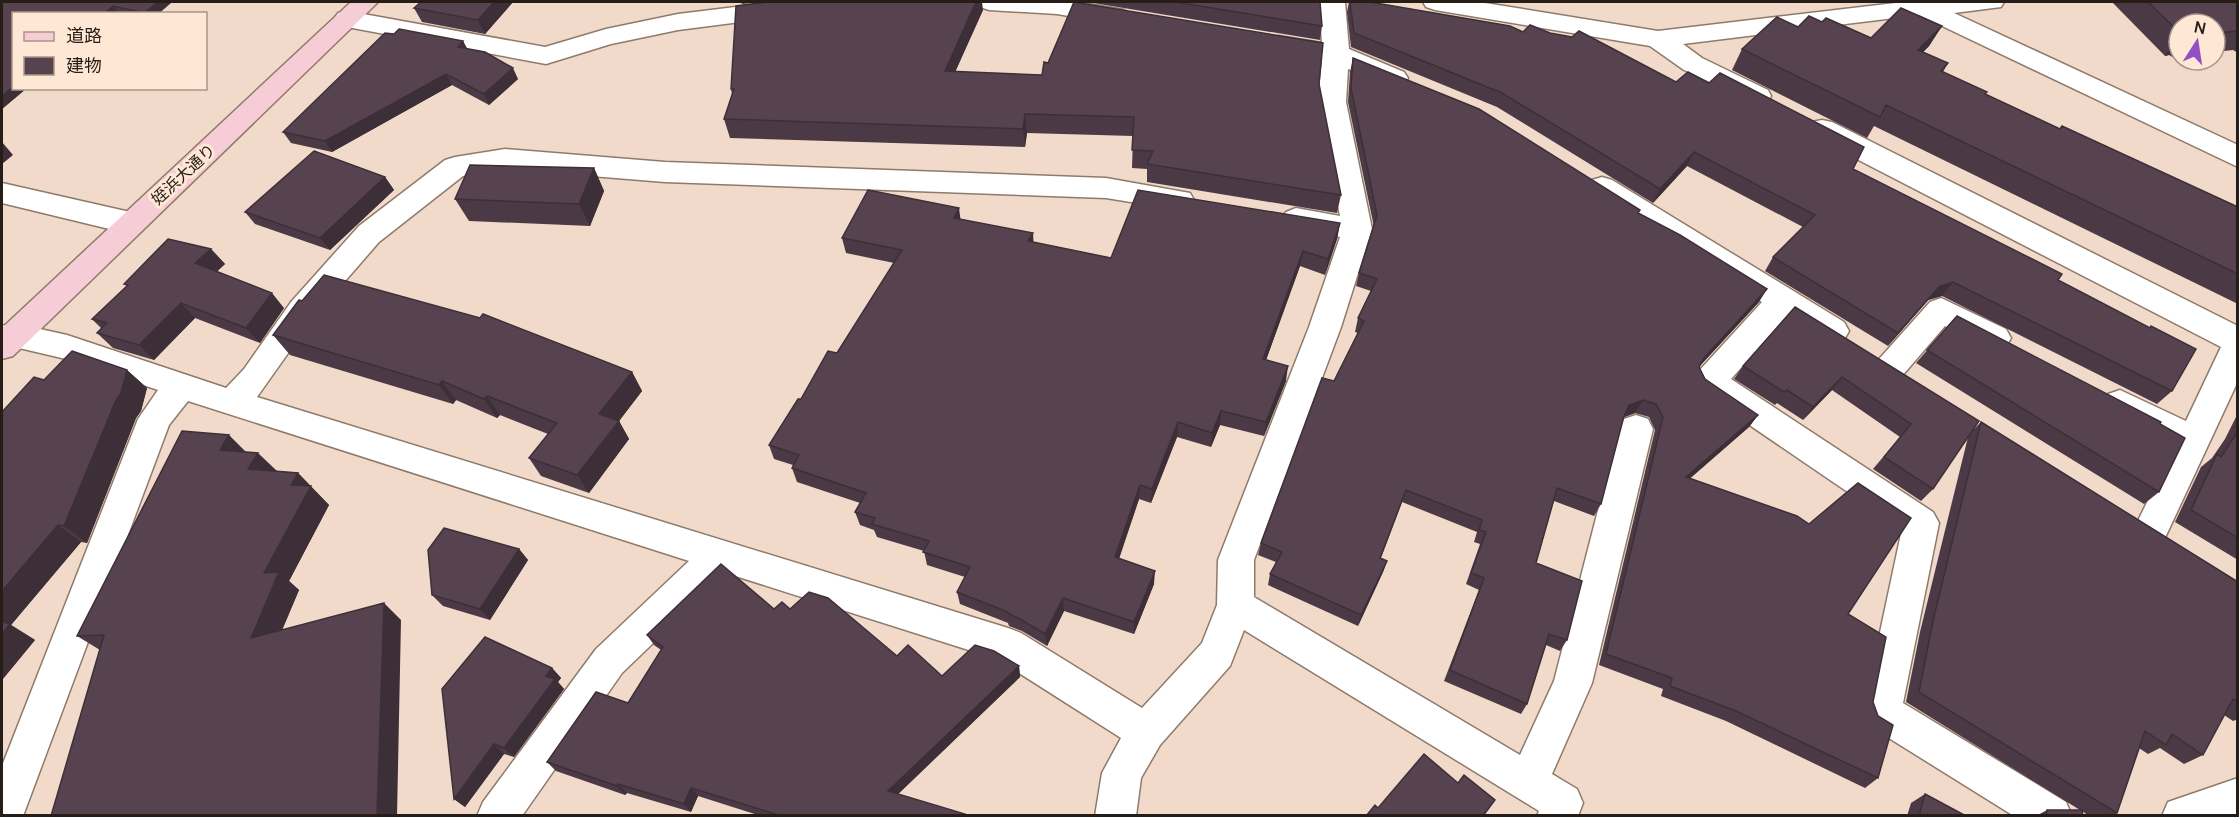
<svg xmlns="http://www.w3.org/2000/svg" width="2239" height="817" font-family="Manrope,'Noto Sans JP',sans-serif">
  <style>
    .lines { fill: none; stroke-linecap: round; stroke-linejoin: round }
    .minor-casing { stroke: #8f7a6a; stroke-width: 3 }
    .secondary-casing { stroke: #8f7a6a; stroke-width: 3 }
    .minor { fill: #fff; fill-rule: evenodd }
    .secondary { fill: #f6ccd7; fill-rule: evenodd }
    .wall { fill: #4b3a45 }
    .shaded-wall { fill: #3d2f38 }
    .building { fill: #574350; stroke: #3d2f38; stroke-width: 1.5 }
    .labels { text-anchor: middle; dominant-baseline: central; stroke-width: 6; stroke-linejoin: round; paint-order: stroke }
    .street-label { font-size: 16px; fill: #251d16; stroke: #ffe7d6 }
  </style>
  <rect width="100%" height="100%" fill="#f1dac9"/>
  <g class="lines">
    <defs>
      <path id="minor" d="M777 2H847L843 7 834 10 678 30 611 44 546 64 347 27 338 25 334 19 338 13 347 11 545 47 606 29 678 14Z
        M976 2H1076L1124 10 1128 16 1124 22 1115 24 1057 14 989 10 980 7Z
        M1319 2H1345L1349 49 1404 72 1408 78 1404 84 1395 87 1386 84 1348 69 1346 102 1372 229 1341 327 1254 560V597L1520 755 1554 681 1619 429 1624 419 1636 415 1648 419 1653 429 1592 683 1552 774 1577 789 1583 803 1578 816H1537L1539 811 1244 630 1230 666 1160 745 1141 778 1136 816H1095L1102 773 1121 738 997 659 726 573 622 673 522 816H477L483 802 596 649 689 561 188 401 169 425 23 816H2V766L138 419 158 390 66 359 2 344V326L13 323 67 335 226 388 244 369 291 302 359 226 445 160 455 157 505 149 665 162 1106 178 1190 193 1194 200 1190 207 1180 210 1106 198 665 182 505 169 463 176 379 242 313 318 257 397 1008 628 1021 633 1142 708 1202 643 1217 605 1218 560 1309 327 1340 237 1286 226 1281 219 1286 212 1296 208 1340 216 1318 102 1322 60 1269 50 1265 44 1269 38 1278 36 1322 43Z
        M1423 2H1479L1658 31 1904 2H2004L2001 7 1954 13 2238 145V167L1919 15 1683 44 1702 58 1768 90 1771 96 1768 102 1758 105 1684 70 1650 46 1435 10 1426 7Z
        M1822 120 1832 122 2238 326V381L2164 540 2152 544 2140 540 2134 529 2174 447 2108 412 2104 403 2108 394 2120 390 2186 421 2221 347 1812 136 1808 129 1812 122Z
        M1602 177 1612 180 1844 322 1849 331 1844 340C1822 347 1804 328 1786 317L1731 379 1933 512 1939 523 1903 703 2066 802 2072 816H2014L1868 725 1863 712 1902 529 1698 390 1693 381 1698 372 1762 302 1592 194 1588 187 1592 180Z
        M2 183 130 212 140 215 145 223 140 231 130 234 2 203Z
        M1941 298 2006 329 2011 338 2006 347C1985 354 1964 336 1945 326L1902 376 1891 380 1880 376 1875 367 1880 358 1930 302Z
        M2238 778V816H2162L2168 802Z"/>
      <path id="secondary" d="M351 2H378L13 356 2 359V328Z"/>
    </defs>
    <use href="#minor" class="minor-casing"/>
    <use href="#secondary" class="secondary-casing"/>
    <use href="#minor" class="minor"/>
    <use href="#secondary" class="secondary"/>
  </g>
  <path class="wall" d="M2 2H172L158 14H14L27 88 2 109Z
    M421 2H513L485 34 422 22 414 8Z
    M741 2H762L742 4Z
    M1087 2H1320L1322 26 1320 40Z
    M1349 2H1370L1523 32 1550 33 1676 82 1853 169 2058 280 2172 391 2157 404 1942 296 1928 300 1888 346 1765 271 1773 257 1803 227 1687 166 1653 203 1497 107 1351 47 1347 12Z
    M2112 2H2238V53L2233 50 2215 52V24H2179V60H2184L2181 62 2169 55 2165 56Z
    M983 10 955 72 1319 84 1341 195 1337 213 1147 182V169L1132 168 1133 136 1027 133 1025 147 730 138 724 119 732 94 731 89Z
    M1822 22 1871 38 1942 26 1929 46 1923 52 1948 63 1943 72 1985 94 2060 129 2238 207V304L1874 126 1867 138 1732 70 1742 49 1798 27Z
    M394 34 463 41 467 49 518 79 489 105 452 85 332 152 291 143 283 132Z
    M1353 58 1639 213 1759 302 1699 367 1705 379 1758 415 1749 427 1690 478 1848 614 1873 702 1878 778 1865 788 1726 721 1661 696 1663 689 1599 665 1655 430 1649 417 1635 413 1624 417 1601 504 1594 516 1554 501 1536 563 1567 640 1560 651 1546 645 1527 704 1521 714 1444 681 1479 590 1466 584 1480 544 1474 542 1477 532 1402 502 1381 558 1387 561 1383 572 1358 626 1268 585 1270 574 1276 562 1258 555 1261 543 1334 381 1358 333 1355 332 1358 318 1371 291 1356 286 1359 273 1374 227 1348 102 1350 72Z
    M594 168 604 191 590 226 469 221 455 199Z
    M385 177 394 190 330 250 255 224 245 212Z
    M961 219 1033 242 1111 258 1340 223 1337 239 1325 275 1300 266 1266 360 1286 381 1264 436 1220 425 1211 447 1177 437 1151 503 1139 499 1119 559 1154 584 1134 634 1064 611 1047 646 1022 631 1009 626 1008 623 960 604 957 592 965 577 927 565 924 551 877 537 874 530 860 525 855 512 860 503 797 482 792 468 793 465 774 459 769 445 801 399 837 353 894 263 846 253 842 238Z
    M211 249 225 264 217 271 284 308 260 343 195 318 154 360 113 348 97 333 102 329 92 319 127 286 124 284Z
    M302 301 632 372 642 391 619 421 629 439 589 493 541 476 529 458 548 434 500 415 497 418 456 400 453 404 290 355 273 335Z
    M1795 307 1972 431 1981 422 2238 582V719L2233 721 2224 715 2203 755 2184 764 2160 748 2148 754 2139 748 2117 813 2113 816H2089L2082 811 2083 816H2036L2047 810H2080L1906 702 1920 632 1968 437 1933 489 1921 501 1873 469 1900 437 1832 390 1803 420 1777 403 1775 405 1734 379 1743 366Z
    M1957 316 2159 492 2144 504 1916 363Z
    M127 370 147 388 141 411 136 418 87 543 81 542 11 625 35 640 2 680V412L44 380Z
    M2238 413V560L2175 522 2201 467 2212 458 2225 439Z
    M245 452 277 471 298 473 329 505 289 581 299 590 282 630 401 620 100 650 77 636Z
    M519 549 528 560 490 620 443 606 432 595Z
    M774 609H790L942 676 1019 666 1020 677 898 794 965 816H761L698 796 691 812 627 793 625 795 556 771 547 762 628 703 661 650 654 645 647 635Z
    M552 668 561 678 558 682 564 689 514 757 504 754 465 807 454 799Z
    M1925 794 1966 816H1907L1911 803Z"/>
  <path class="shaded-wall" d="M158 2H172L158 14H144Z
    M494 2H513L485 34 478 20Z
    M976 2H982L983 10 947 90 945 71Z
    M113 6 119 14H104Z
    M1942 26 1929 46 1905 71 1918 50Z
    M2179 39V43L2169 55 2165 56Z
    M463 41 469 52 458 47Z
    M513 68 518 79 489 105 484 94Z
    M446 74 452 85 332 152 325 141Z
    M14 86V88H27L2 109V96Z
    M1025 114 1027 133 1025 147 1023 129Z
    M2 142 13 155 2 164Z
    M1694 152 1687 166 1653 203 1660 189Z
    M594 168 604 191 590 226 579 204Z
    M385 177 394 190 330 250 320 238Z
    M959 208 961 223 954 218Z
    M1340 223 1337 239 1325 275 1328 259Z
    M1033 233 1034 249 1028 241Z
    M211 249 225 264 209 279 195 263Z
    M1303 251 1300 266 1261 374 1263 359Z
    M1953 282 1942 296 1928 300 1888 346 1898 333 1939 287Z
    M1767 289 1759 302 1696 370 1704 358Z
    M272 293 284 308 260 343 246 328Z
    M181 303 195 318 154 360 139 345Z
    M1288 366 1286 381 1264 436 1266 422Z
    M127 370 147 388 141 411 136 418 87 543 64 526Z
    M632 372 642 391 619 421 629 439 589 493 577 475 599 414Z
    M1842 377 1832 390 1803 420 1813 407Z
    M442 381 456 400 453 404 439 385Z
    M487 396 500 415 497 418 484 399Z
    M1643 400 1635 413 1622 418 1629 405Z
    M1221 411 1220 425 1211 447 1212 433Z
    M1758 415 1749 427 1678 489 1686 477Z
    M1178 422 1177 437 1151 503 1152 489Z
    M229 435 248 454 220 450Z
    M258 453 277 471 248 469Z
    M298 473 329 505 289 581 299 590 272 654 251 638 264 573 291 485Z
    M1140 485 1139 499 1115 570V557Z
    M58 525 81 542 11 625 35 640 2 680V591Z
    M519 549 528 560 490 620 480 609Z
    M1387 561 1383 572 1358 626 1361 615Z
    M1155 571 1154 584 1134 634V622Z
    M1063 598 1064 611 1047 646 1045 634Z
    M384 603 401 620 397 816H377Z
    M1019 666 1020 677 892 800 888 791Z
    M552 668 561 678 558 682 564 689 514 757 504 748 546 676Z
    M494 744 504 754 465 807 454 799Z
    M618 784 627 793 625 795 617 786Z
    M691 788 698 796 691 812 684 804Z"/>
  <path class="building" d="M2 2H158L144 13 113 6 104 14H14V86L2 96Z
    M421 2H494L478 20 414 8Z
    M768 2H976L945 71 1042 75 1044 62 1048 63 1074 2 1323 43 1319 84 1341 195 1147 164 1153 151 1132 150 1134 117 1025 114 1023 129 724 119 734 89H731L736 6Z
    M1175 2H1320L1322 26Z
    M1350 2H1370L1510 26 1523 32 1530 25 1550 33 1572 37 1579 31 1676 82 1688 72 1709 83 1720 73 1864 147 1853 169 2062 274 2058 280 2150 328 2151 326 2196 349 2172 391 1953 282 1939 287 1898 333 1773 257 1815 215 1694 152 1660 189 1502 93 1354 33Z
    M2148 2H2238V31L2215 33V24H2179V32Z
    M1901 8 1942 26 1918 50 1948 63 1941 71 1987 92 1985 94 2060 129 2062 126 2238 207V274L1886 105 1880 117 1742 49 1777 17 1798 27 1809 16 1822 22 1826 18 1871 38Z
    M399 29 463 41 458 47 485 52 513 68 484 94 446 74 325 141 283 132 385 33 394 34Z
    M1353 58 1479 109 1640 210 1638 213 1680 235 1767 289 1704 358 1699 367 1705 379 1758 415 1686 477 1797 516 1809 524 1858 483 1911 518 1848 614 1886 637 1873 702 1878 716 1893 725 1878 778 1736 711 1670 686 1672 678 1606 654 1663 417 1656 404 1643 400 1629 405 1624 416 1601 504 1557 488 1536 563 1582 581 1567 640 1549 634 1527 704 1450 670 1484 578 1471 573 1486 532 1479 530 1482 520 1406 490 1380 558 1387 561 1361 615 1270 574 1282 552 1261 543 1322 378 1334 381 1364 321 1358 318 1377 279 1359 273 1377 215 1351 88Z
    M314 151 385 177 320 238 245 212Z
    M470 165 594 168 579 204 455 199Z
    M868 190 959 208 954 218 1033 233 1028 241 1111 258 1138 190 1340 223 1328 259 1303 251 1263 359 1288 366 1266 422 1221 411 1212 433 1178 422 1152 489 1140 485 1115 557 1155 571 1134 622 1063 598 1045 634 1020 619 1007 613 1008 612 957 592 970 567 923 552 929 541 872 524 875 518 855 512 866 493 792 468 799 455 769 445 798 399H801L828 351 837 353 902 250 842 238Z
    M168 239 211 249 195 263 272 293 246 328 181 303 139 345 97 333 107 323 92 319 128 285 124 284Z
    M324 275 480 318 483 314 632 372 599 414 619 421 577 475 529 458 557 423 487 396 484 399 442 381 439 385 273 335 299 300 302 301Z
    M1795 307 1979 421 1933 489 1884 457 1911 424 1842 377 1813 407 1787 390 1784 392 1743 366Z
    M1957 316 2161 422 2160 424 2185 438 2159 492 1927 350Z
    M72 351 127 370 121 393 116 400 64 526 58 525 2 591V417L3 416H2V412L34 377 44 380Z
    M1981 422 2238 582V702L2233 699 2203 755 2172 734 2166 745 2145 731 2117 813 1919 692 1933 621Z
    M182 431 229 435 220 450 258 453 248 469 298 473 291 485 311 486 264 573 279 572 251 638 384 603 377 816H51L104 635 77 636Z
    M2238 431V538L2191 510 2217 454 2221 457Z
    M444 528 519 549 480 609 432 595 428 550Z
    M721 564 774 609 782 602 790 609 809 592 828 598 897 656 908 645 942 676 975 645 994 651 1019 666 888 791 965 814 963 816H782L691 788 684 804 618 784 617 786 547 762 596 692 628 703 663 647 647 635Z
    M2 622 10 624 2 634Z
    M485 637 552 668 546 676 555 679 504 748 494 744 454 799 442 689Z
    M1424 754 1458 783 1464 775 1495 800 1483 816H1366L1375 805 1378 808Z
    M1925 794 1966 816H1919Z
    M2047 810H2082L2083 816H2046Z"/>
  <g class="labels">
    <g class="street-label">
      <text transform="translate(183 174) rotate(-43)">姪浜大通り</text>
    </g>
  </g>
  <rect width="2239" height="817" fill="none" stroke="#251d16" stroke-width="6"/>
  <rect x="12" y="12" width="195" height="78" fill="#ffe7d6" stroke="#a89689" stroke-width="1.5"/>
  <rect x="24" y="32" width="30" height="9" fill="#f6ccd7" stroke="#a89689" stroke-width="1.5"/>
  <text x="66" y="42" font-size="18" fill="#251d16">道路</text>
  <rect x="24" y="57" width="30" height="18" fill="#574350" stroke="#a89689" stroke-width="1.5"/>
  <text x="66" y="72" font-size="18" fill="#251d16">建物</text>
  <g transform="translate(2197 42) rotate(12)"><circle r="28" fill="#ffe7d6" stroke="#a89689" stroke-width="1.5"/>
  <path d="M0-4.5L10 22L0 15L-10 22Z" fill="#9250c4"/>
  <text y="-9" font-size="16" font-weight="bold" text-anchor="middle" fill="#251d16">N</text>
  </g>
</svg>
